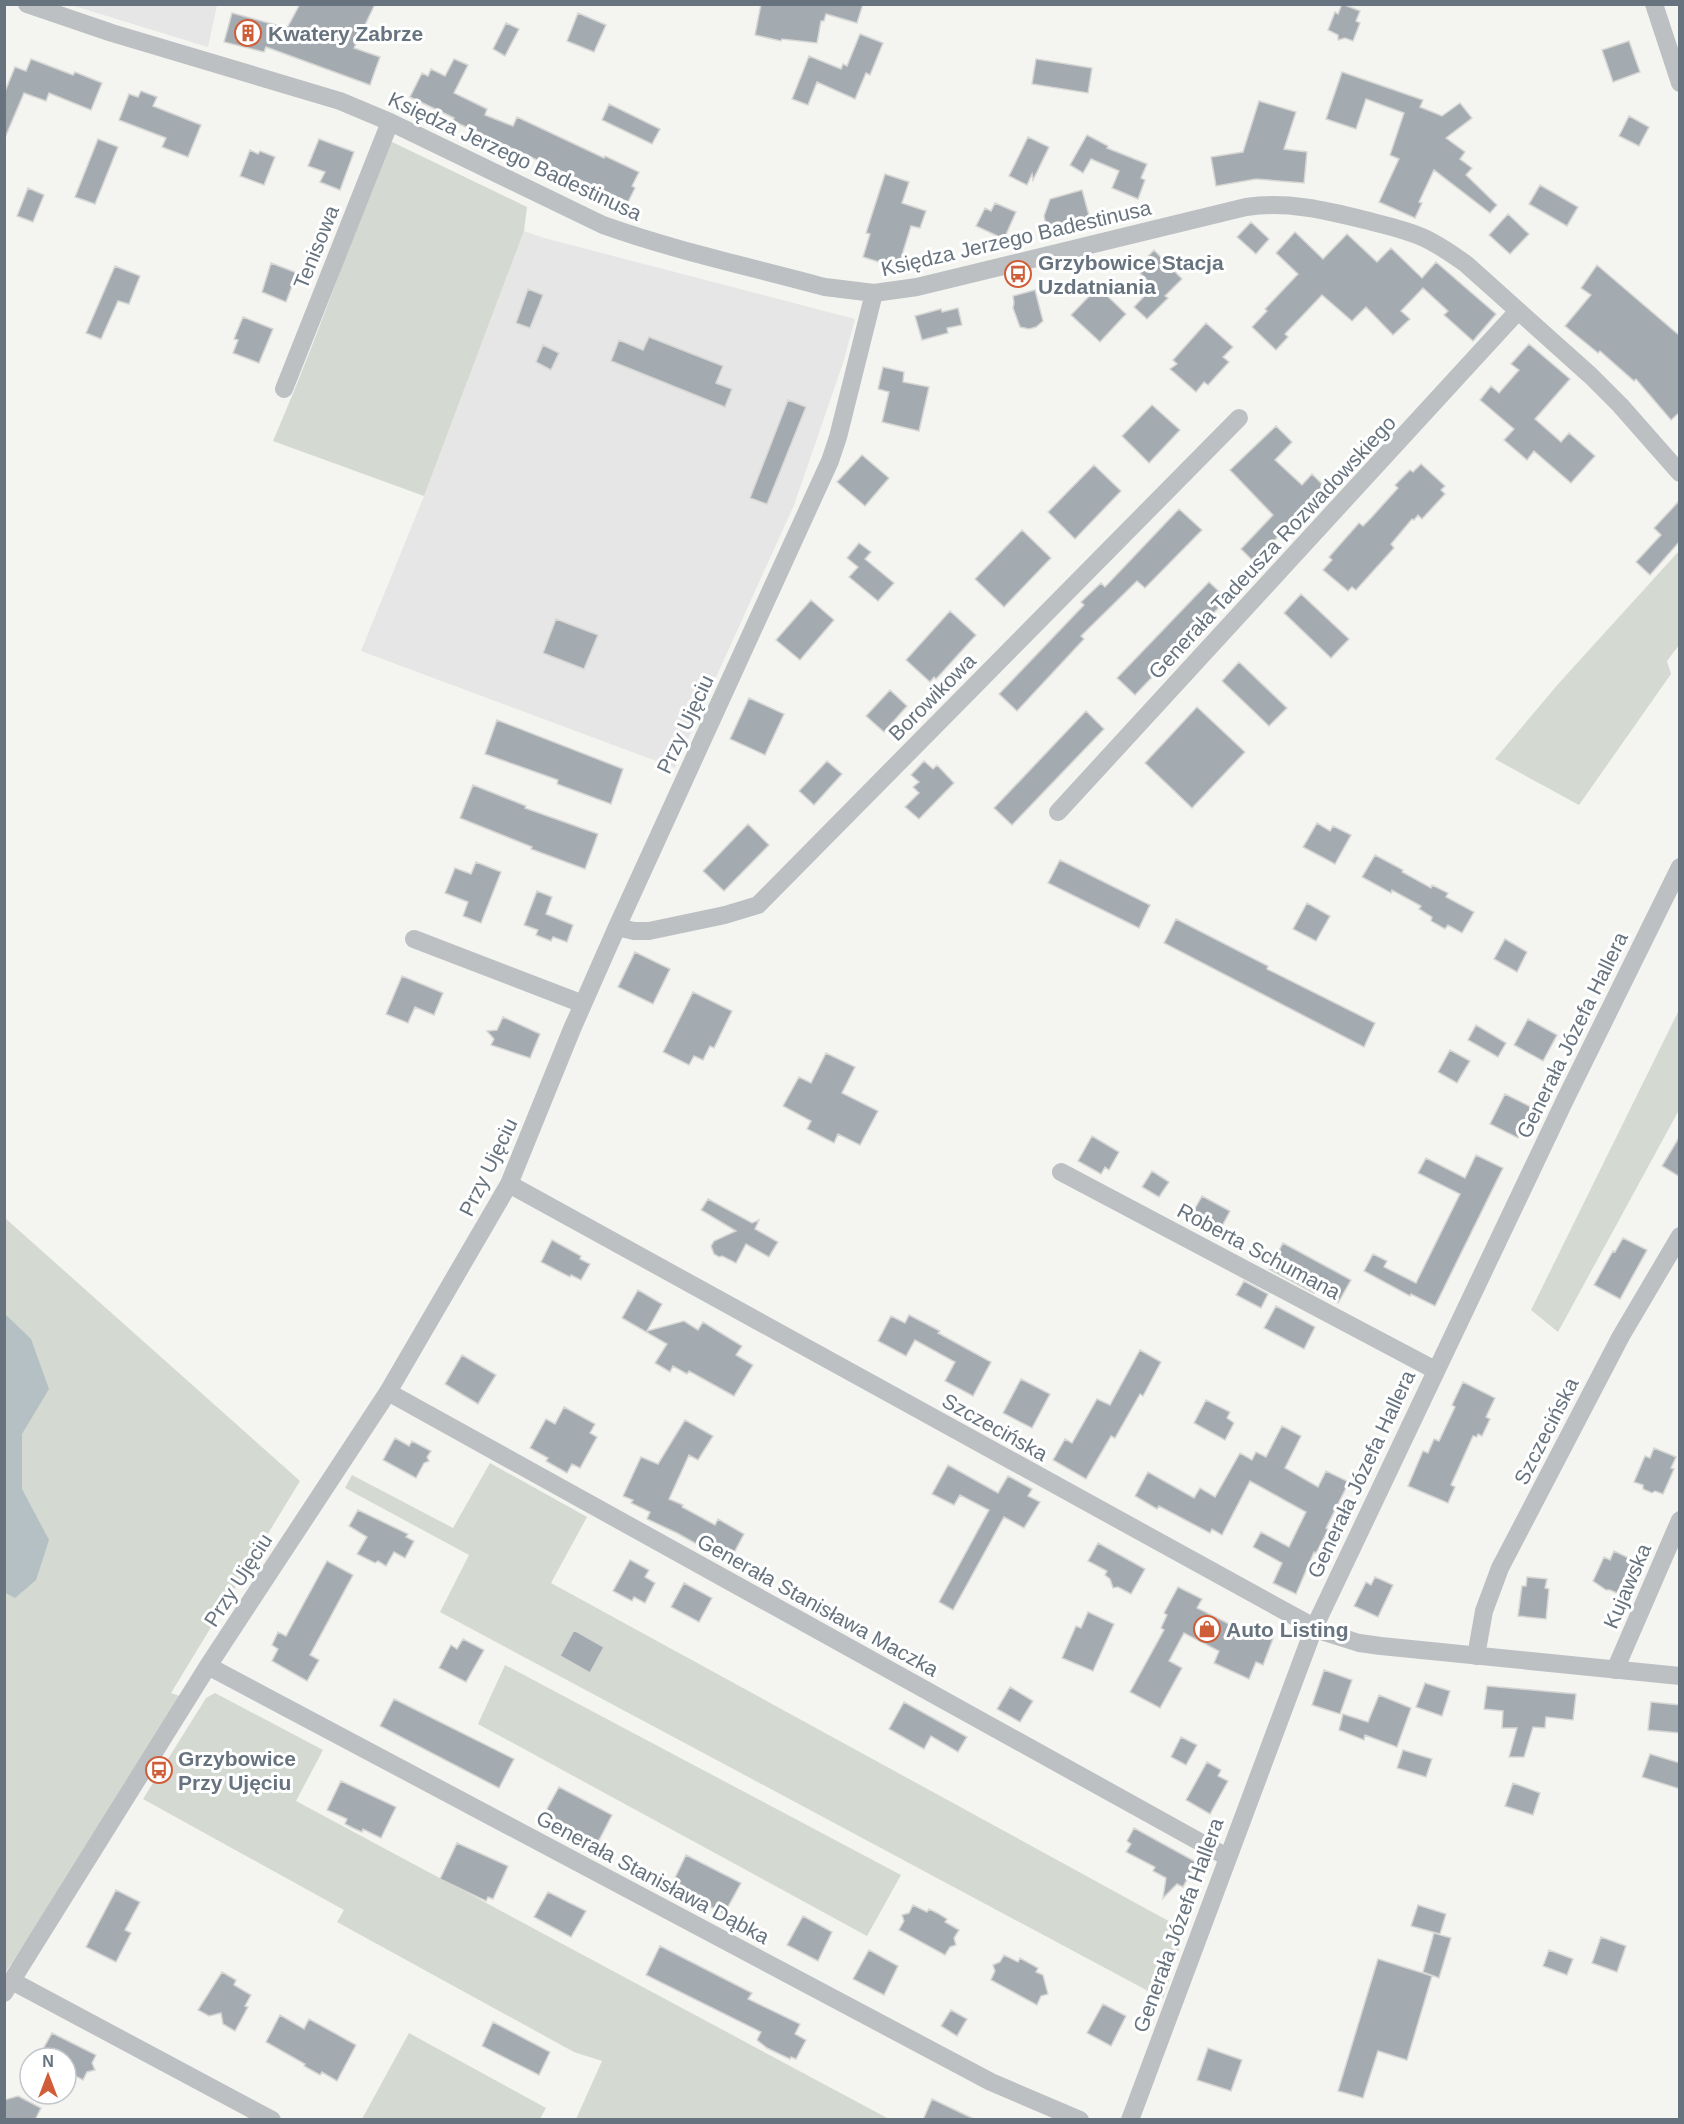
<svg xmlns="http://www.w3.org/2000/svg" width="1684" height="2124" font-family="Arial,sans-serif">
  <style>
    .built { fill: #e5e6e5 }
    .green { fill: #d4d9d1 }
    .water { fill: #b5c0c4 }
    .building { fill: #a4abb0; stroke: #d6d6d4; stroke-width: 1.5 }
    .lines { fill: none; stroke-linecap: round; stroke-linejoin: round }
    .minor { stroke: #bcc0c3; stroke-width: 18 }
    .labels { text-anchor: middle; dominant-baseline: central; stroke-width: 6; stroke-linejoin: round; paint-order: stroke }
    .poi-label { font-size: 21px; font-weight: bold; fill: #67747f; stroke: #fff; text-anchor: start }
    .street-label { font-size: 21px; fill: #67747f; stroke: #fff }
  </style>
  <rect width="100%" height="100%" fill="#f4f4f1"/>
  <path class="built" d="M71 5H217L208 47Z
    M524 231 544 238 855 319 843 363 794 505 675 768 361 651 424 496Z"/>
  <path class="green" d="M388 140 527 207 524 231 424 496 273 441C316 342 351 241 388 140Z
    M1679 551V645L1667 661 1671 674 1579 805 1495 759 1559 683Z
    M1679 1010V1110L1558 1332 1531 1310Z
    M5 1218 300 1481 171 1693 188 1699 5 1973Z
    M490 1463 587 1517 551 1583 1185 1930 1163 1999 440 1612 469 1555 345 1488 352 1475 453 1528Z
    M505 1665 901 1875 867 1936 478 1724Z
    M215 1693 323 1750 296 1801 889 2119H576L602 2061 574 2052 337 1922 344 1910 143 1799 206 1698Z
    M409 2033 546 2108 540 2119H362Z"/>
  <path class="water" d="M5 1314 31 1339 49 1389 22 1434V1489L49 1540 36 1580 15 1598 4 1592Z"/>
  <path class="building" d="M300 4H375L354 48 380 57 370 85 266 47 264 52 224 42 232 13 287 28Z
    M761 4H863L857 23 826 14 824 21H821L817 43 782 39 781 41 755 35Z
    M1342 4 1360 11 1356 21 1360 23 1353 41 1345 38 1338 40V35L1328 30 1335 12 1338 14Z
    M578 13 606 25 594 52 567 41Z
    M506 23 519 29 505 56 493 49Z
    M860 34 883 43 870 75 866 73 855 99 817 82 808 105 792 99 809 56 841 69 843 64 847 66Z
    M1629 41 1640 72 1613 82 1602 50Z
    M31 59 73 75 75 72 102 83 91 110 49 93 46 101 24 93 4 140V94L15 67 26 71Z
    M454 59 468 65 454 93 487 109 485 115 513 126 517 117 604 158 605 156 639 172 632 186 635 188 628 202 453 121 454 118 410 97 422 73 428 76 431 69 445 76Z
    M1036 59 1092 68 1088 93 1032 84Z
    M1342 72 1423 100 1420 107 1442 116 1460 103 1472 118 1446 138 1465 152 1460 159 1472 168 1466 175 1497 205 1490 213 1434 170 1419 202 1422 203 1415 218 1379 202 1399 159 1390 155 1404 113 1366 99 1356 129 1326 119Z
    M141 91 157 97 153 106 201 125 188 157 162 147 166 138 119 120 129 94 138 97Z
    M1259 101 1296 112 1284 149 1307 152 1304 183 1256 179 1216 186 1211 157 1243 152Z
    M609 104 660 129 652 144 602 120Z
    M1629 116 1649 127 1639 146 1619 136Z
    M1087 135 1108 146 1107 148 1147 164 1141 178 1145 180 1138 199 1112 188 1119 171 1091 159 1083 173 1070 165Z
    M1028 137 1049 147 1033 180 1032 174 1027 185 1009 176Z
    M98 139 118 147 95 204 75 197Z
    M319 139 354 152 340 190 320 182 325 172 308 166Z
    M250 150 258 154 260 151 275 157 264 185 240 176Z
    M885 174 909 182 902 203 926 211 920 228 911 226 898 268 863 257 870 234 866 233Z
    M1540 185 1578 207 1567 226 1529 204Z
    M28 188 44 195 33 222 17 216Z
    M1082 190 1090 219 1047 230 1044 216 1050 199Z
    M995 203 1016 212 1004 239 976 226 985 208 991 211Z
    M1508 214 1529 234 1510 254 1489 235Z
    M1251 222 1269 239 1256 254 1237 237Z
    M1295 232 1323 259 1347 234 1377 262 1391 248 1422 278 1436 262 1496 314 1473 341 1444 315 1448 311 1423 288 1401 311 1410 319 1393 335 1366 307 1352 321 1322 295 1285 334 1288 337 1276 350 1252 327 1267 311 1265 309 1298 274 1276 253Z
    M1154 250 1182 279 1165 296 1168 298 1147 319 1134 307 1149 291 1142 285 1147 280 1136 269Z
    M271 263 297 273 286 302 262 292Z
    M1597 265 1680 336V412L1671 420 1636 379 1634 381 1600 351 1598 353 1565 326 1591 295 1581 288Z
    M115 266 140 276 129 304 118 301 101 339 86 333Z
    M1098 287 1126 314 1100 342 1071 315Z
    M528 289 543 295 530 328 516 323Z
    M1035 290 1043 321 1036 327 1029 329 1020 327 1013 308 1014 303 1013 296Z
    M958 308 962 325 947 328 948 333 922 340 915 316 941 309 942 312Z
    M243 317 273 329 259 363 233 353 238 340 234 339Z
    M1206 323 1233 347 1223 357 1229 362 1208 385 1204 382 1196 392 1170 369 1177 364 1173 360Z
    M649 337 723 366 716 383 732 389 725 407 611 361 619 340 643 350Z
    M1529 344 1570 379 1535 419 1561 442 1569 433 1595 456 1571 483 1534 451 1527 460 1504 440 1514 429 1480 400 1491 386 1499 393 1519 370 1511 364Z
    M543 345 559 353 551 370 536 362Z
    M883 367 904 372 903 382 929 387 919 431 882 422 889 392 878 389Z
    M788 400 806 407 767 504 750 498Z
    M1152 405 1180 430 1149 463 1122 436Z
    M1276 426 1292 442 1275 460 1302 485 1312 474 1325 487 1254 562 1241 549 1273 515 1230 470Z
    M862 455 889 478 865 506 837 482Z
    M1421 464 1445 486 1441 490 1445 494 1422 519 1418 515 1414 520 1412 519 1391 544 1394 548 1356 590 1352 587 1348 591 1323 570 1332 560 1329 557 1359 523 1363 526 1371 518 1398 488 1395 485 1410 470 1413 472Z
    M1094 465 1121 491 1075 539 1048 512Z
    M1680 500V541L1650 575 1636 562 1661 535 1654 528Z
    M1179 509 1202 530 1145 588 1137 581 1081 636 1084 639 1017 711 999 694 1084 605 1081 602 1101 583 1105 587Z
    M1022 530 1051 558 1004 607 975 579Z
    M859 543 871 552 865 559 894 583 878 601 849 577 858 567 847 558Z
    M1209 582 1227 599 1135 695 1117 678Z
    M1301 594 1349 639 1331 658 1284 613Z
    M811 600 834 620 800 660 776 640Z
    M950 611 976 635 936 679 934 677 930 682 906 660Z
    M556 619 598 635 584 669 543 653Z
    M1239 662 1287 708 1269 726 1222 681Z
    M890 690 907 706 884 732 866 716Z
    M749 698 784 714 765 755 730 739Z
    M1197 707 1245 752 1192 808 1145 763Z
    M1086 711 1104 729 1012 825 994 808Z
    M497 720 623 769 611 804 557 784 558 780 485 754Z
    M827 761 842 774 814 805 799 791Z
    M924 761 933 769 937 765 954 783 919 819 905 807 919 793 913 787 919 782 911 775Z
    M473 785 526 806 525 808 598 834 585 869 531 849 532 847 460 818Z
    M1317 823 1330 831 1333 826 1351 835 1335 864 1303 847Z
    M748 824 769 845 724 891 703 871Z
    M1375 855 1403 870 1402 872 1431 888 1432 885 1448 893 1446 897 1474 912 1462 933 1448 925 1445 929 1431 921 1432 917 1419 909 1421 906 1392 890 1391 893 1362 877Z
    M1060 860 1150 905 1139 928 1048 883Z
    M476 862 501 872 481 923 463 916 468 902 445 893 455 868 471 874Z
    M537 891 552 897 546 914 573 925 567 942 553 937 551 941 536 935 538 930 524 925Z
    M1307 903 1330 916 1316 941 1293 929Z
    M1176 919 1268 966 1267 969 1375 1023 1364 1047 1164 943Z
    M1505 939 1527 952 1517 972 1494 959Z
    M635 952 670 969 653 1004 618 987Z
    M402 976 443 993 434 1015 415 1007 408 1023 386 1014Z
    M693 992 732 1011 714 1048 710 1046 703 1060 694 1056 689 1065 663 1052Z
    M503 1017 540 1034 530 1058 491 1045 494 1039 487 1031 497 1030Z
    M1528 1019 1557 1035 1543 1061 1514 1045Z
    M1476 1025 1506 1043 1498 1057 1468 1040Z
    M1450 1050 1470 1061 1457 1083 1438 1072Z
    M826 1053 855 1067 842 1093 878 1111 860 1145 838 1134 834 1143 807 1129 811 1121 783 1106 799 1077 811 1083Z
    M1505 1094 1533 1108 1518 1138 1490 1124Z
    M1092 1136 1119 1152 1109 1170 1105 1167 1101 1174 1078 1161Z
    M1680 1136V1177L1662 1166Z
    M1476 1155 1503 1168 1435 1306 1411 1294 1410 1296 1364 1271 1373 1254 1387 1261 1384 1267 1416 1283 1460 1194 1418 1173 1426 1158 1465 1178Z
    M1152 1171 1169 1182 1159 1197 1142 1187Z
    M1202 1196 1230 1211 1220 1230 1215 1227 1211 1234 1188 1221Z
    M708 1199 752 1223 759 1220 755 1229 778 1242 769 1257 746 1244 736 1263 722 1256 719 1257 714 1254 711 1246 714 1241 736 1231 701 1210Z
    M1623 1238 1647 1250 1620 1299 1594 1285 1613 1251 1615 1252Z
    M552 1240 581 1256 580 1259 590 1264 581 1280 571 1275 570 1277 541 1262Z
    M1283 1243 1351 1280 1338 1303 1316 1291 1314 1293 1269 1269Z
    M1244 1281 1268 1294 1261 1308 1236 1295Z
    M638 1290 662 1304 647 1331 684 1321 698 1330 703 1322 742 1346 736 1355 753 1365 734 1396 689 1371 687 1374 673 1366 670 1372 655 1363 667 1344 622 1318Z
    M1276 1306 1315 1327 1304 1349 1264 1328Z
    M909 1315 940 1331 938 1333 991 1362 973 1396 945 1381 955 1362 915 1340 906 1356 878 1341 891 1316 905 1323Z
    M1140 1350 1161 1362 1143 1396 1140 1394 1115 1438 1111 1436 1086 1479 1053 1460 1065 1439 1072 1443 1097 1399 1110 1405Z
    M462 1355 496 1375 478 1404 445 1384Z
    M1021 1379 1050 1394 1032 1428 1003 1413Z
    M1463 1382 1495 1398 1486 1417 1490 1419 1482 1436 1478 1434 1477 1437 1473 1436 1451 1485 1455 1487 1448 1503 1408 1486 1423 1451 1428 1453 1434 1439 1439 1441 1455 1407 1452 1405Z
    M1206 1400 1230 1412 1227 1418 1234 1423 1225 1440 1194 1423Z
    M564 1407 595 1424 590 1433 597 1437 580 1468 572 1464 567 1473 546 1461 548 1458 530 1448 546 1419 555 1424Z
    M685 1420 713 1436 698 1460 689 1455 669 1499 683 1505 682 1507 715 1525 718 1519 744 1534 729 1562 677 1533 647 1519 650 1512 631 1503 633 1500 623 1496 641 1457 658 1464Z
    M1282 1426 1301 1436 1285 1468 1318 1487 1326 1471 1349 1482 1326 1528 1328 1530 1316 1553 1314 1552 1296 1594 1273 1583 1282 1563 1253 1547 1261 1532 1289 1547 1306 1512 1250 1481 1222 1535 1212 1529 1210 1533 1159 1506 1157 1509 1135 1496 1148 1472 1194 1498 1200 1488 1215 1497 1240 1453 1252 1460 1256 1452 1266 1457Z
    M395 1438 409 1446 412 1441 431 1451 427 1457 429 1461 424 1463 416 1478 383 1460Z
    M1654 1448 1676 1457 1671 1468 1674 1469 1663 1494 1655 1491 1652 1493 1643 1489V1485L1634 1482 1645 1456 1650 1458Z
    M948 1465 998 1493 1008 1476 1032 1489 1028 1496 1040 1502 1024 1528 1004 1517 953 1610 939 1602 989 1510 960 1495 954 1505 932 1494Z
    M358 1510 408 1534 406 1537 414 1541 405 1558 394 1552 386 1566 378 1561 375 1563 357 1554 367 1537 349 1526Z
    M1098 1543 1145 1569 1131 1594 1118 1587 1113 1588 1110 1579 1105 1575 1107 1571 1088 1561Z
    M1614 1551 1633 1560 1617 1593 1610 1590H1606L1593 1581 1604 1557 1610 1560Z
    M630 1560 649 1570 645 1577 655 1583 645 1603 634 1597 632 1601 613 1591Z
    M327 1561 353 1575 310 1655 319 1660 307 1681 272 1661 278 1649 272 1645 278 1632 286 1636Z
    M1375 1577 1393 1585 1378 1617 1354 1606 1366 1582 1371 1585Z
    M1527 1577 1547 1579 1545 1588 1549 1589 1546 1619 1518 1616 1522 1586H1526Z
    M684 1583 712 1598 699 1622 671 1607Z
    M1178 1587 1202 1599 1197 1608 1253 1636 1257 1628 1274 1636 1263 1665 1256 1662 1249 1679 1214 1663 1219 1651 1184 1633 1169 1661 1182 1668 1160 1708 1130 1692 1164 1630 1161 1628 1167 1615 1164 1613Z
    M1088 1612 1114 1624 1093 1671 1062 1658 1076 1626 1081 1628Z
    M574 1630 604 1647 590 1673 560 1656Z
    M463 1639 484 1650 466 1682 439 1668 451 1645 457 1649Z
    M1324 1670 1352 1680 1340 1714 1312 1705Z
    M1425 1683 1450 1691 1442 1716 1416 1707Z
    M1487 1686 1576 1694 1573 1720 1546 1717 1545 1728 1533 1727 1524 1757H1509L1517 1728H1502L1503 1711 1484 1709Z
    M1010 1687 1033 1701 1020 1722 997 1709Z
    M1379 1695 1411 1708 1397 1747 1365 1735 1364 1740 1339 1730 1343 1714 1368 1722Z
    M394 1699 514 1759 499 1788 380 1726Z
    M904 1702 967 1737 958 1752 931 1736 924 1749 889 1729Z
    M1651 1702 1680 1705V1733L1648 1730Z
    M1181 1737 1197 1745 1186 1765 1171 1757Z
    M1403 1750 1432 1759 1426 1777 1397 1768Z
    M1650 1754 1680 1763V1789L1642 1777Z
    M1207 1762 1221 1770 1218 1776 1228 1781 1210 1814 1186 1800Z
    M341 1781 396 1807 381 1838 363 1829 362 1832 353 1828 345 1824 347 1819 327 1810Z
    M1513 1783 1540 1793 1533 1815 1505 1806Z
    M559 1787 612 1815 596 1846 542 1818Z
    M1134 1828 1196 1862 1183 1887 1177 1884 1163 1898 1166 1878 1153 1871 1155 1867 1126 1852 1131 1844 1127 1841Z
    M457 1843 508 1866 493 1899 488 1897 486 1901 440 1879Z
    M686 1855 741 1883 724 1914 671 1886Z
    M116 1890 140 1902 125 1930 131 1933 116 1962 86 1947Z
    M548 1892 586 1911 571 1937 534 1917Z
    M913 1905 927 1912 929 1909 939 1914 947 1919 945 1922 959 1930 954 1938 956 1945 950 1947 945 1955 899 1930 904 1921 902 1915 909 1913Z
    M1418 1905 1446 1914 1440 1934 1411 1926Z
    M803 1916 832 1932 818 1961 787 1945Z
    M1434 1933 1451 1938 1439 1978 1423 1972Z
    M1601 1937 1626 1946 1617 1972 1592 1963Z
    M660 1946 752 1993 748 1999 800 2024 795 2034 806 2040 796 2059 791 2057 790 2059 767 2048 757 2040 761 2032 646 1975Z
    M869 1950 898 1966 884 1995 853 1979Z
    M1549 1950 1573 1959 1567 1975 1543 1966Z
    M1004 1955 1018 1962 1020 1958 1038 1968 1036 1972 1043 1975 1048 1994 1041 1996 1037 2005 991 1980 995 1971 993 1965 1000 1962Z
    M1378 1959 1432 1976 1407 2060 1378 2051 1363 2098 1338 2091Z
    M222 1972 236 1980 234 1985 251 1995 245 2006 248 2007 235 2031 223 2024 221 2013 209 2016 198 2010Z
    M1103 2004 1126 2016 1111 2046 1087 2033Z
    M951 2010 967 2019 957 2036 941 2026Z
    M280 2015 304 2029 309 2019 356 2045 337 2081 322 2072 320 2075 304 2066 305 2064 266 2042Z
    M493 2022 550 2052 539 2075 482 2046Z
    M52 2033 96 2055 92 2063 95 2070 87 2072 83 2080 66 2071V2058H54L42 2051Z
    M1208 2048 1242 2060 1231 2091 1197 2080Z
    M18 2096 41 2108 35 2120H4V2100Z
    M932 2099 976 2120H923Z"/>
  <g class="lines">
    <path class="minor" d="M27 4 112 33 340 101 390 122 603 225C676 251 751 267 825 287L874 293 917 287 1246 207C1287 201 1325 210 1365 220 1384 225 1404 229 1422 237 1438 244 1452 254 1466 264L1591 376 1620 405 1680 473
      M1654 4 1680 83
      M284 389 390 122
      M1058 812 1518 311
      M617 927 634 931H649L725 915 758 905 1239 418
      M414 939 583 1004
      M1061 1172 1435 1370
      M509 1184 1321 1631 1359 1643 1381 1646 1680 1676
      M388 1392 1227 1857
      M1476 1656 1484 1611 1500 1568 1621 1336 1680 1236
      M208 1666 991 2082 1080 2120
      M1615 1670 1680 1520
      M12 1981 272 2120
      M4 1993 208 1666 388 1392 509 1184 572 1029 617 927 830 461 838 437 874 293
      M1130 2120 1314 1628 1564 1102 1680 867"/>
  </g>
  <defs>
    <symbol id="building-ring" viewBox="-11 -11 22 22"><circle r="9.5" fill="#fff" stroke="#ce5d38" stroke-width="1.5"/><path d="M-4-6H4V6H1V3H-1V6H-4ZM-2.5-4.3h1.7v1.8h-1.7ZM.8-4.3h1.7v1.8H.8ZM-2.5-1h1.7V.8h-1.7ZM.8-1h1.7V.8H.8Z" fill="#ce5d38"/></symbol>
    <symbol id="bus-ring" viewBox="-11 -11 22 22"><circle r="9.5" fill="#fff" stroke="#ce5d38" stroke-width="1.5"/><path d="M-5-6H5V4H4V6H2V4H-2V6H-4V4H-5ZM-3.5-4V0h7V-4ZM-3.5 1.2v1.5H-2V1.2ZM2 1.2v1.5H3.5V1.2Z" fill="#ce5d38"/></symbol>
    <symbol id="shop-ring" viewBox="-11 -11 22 22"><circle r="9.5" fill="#fff" stroke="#ce5d38" stroke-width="1.5"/><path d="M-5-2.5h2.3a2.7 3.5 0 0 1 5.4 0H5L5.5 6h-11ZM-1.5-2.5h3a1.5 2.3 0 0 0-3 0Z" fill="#ce5d38"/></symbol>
  </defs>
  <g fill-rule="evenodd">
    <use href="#building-ring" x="233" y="18" width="30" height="30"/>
    <use href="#bus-ring" x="1003" y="259" width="30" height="30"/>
    <use href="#shop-ring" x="1192" y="1614" width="30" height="30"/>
    <use href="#bus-ring" x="144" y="1755" width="30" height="30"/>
  </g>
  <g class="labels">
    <g class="poi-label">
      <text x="268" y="33">Kwatery Zabrze</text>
      <text x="1038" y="262">Grzybowice Stacja<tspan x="1038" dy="24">Uzdatniania</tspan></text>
      <text x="1226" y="1629">Auto Listing</text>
      <text x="178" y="1758">Grzybowice<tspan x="178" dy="24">Przy Ujęciu</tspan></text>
    </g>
    <g class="street-label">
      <text transform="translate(515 156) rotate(25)">Księdza Jerzego Badestinusa</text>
      <text transform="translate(1016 238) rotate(-13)">Księdza Jerzego Badestinusa</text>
      <text transform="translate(316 247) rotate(-68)">Tenisowa</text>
      <text transform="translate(1272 547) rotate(-47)">Generała Tadeusza Rozwadowskiego</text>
      <text transform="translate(932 697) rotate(-45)">Borowikowa</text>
      <text transform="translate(685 724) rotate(-65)">Przy Ujęciu</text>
      <text transform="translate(1572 1035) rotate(-64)">Generała Józefa Hallera</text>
      <text transform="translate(488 1167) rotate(-64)">Przy Ujęciu</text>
      <text transform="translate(1259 1251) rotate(28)">Roberta Schumana</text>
      <text transform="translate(995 1427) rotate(29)">Szczecińska</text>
      <text transform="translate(1546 1431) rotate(-63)">Szczecińska</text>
      <text transform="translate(1361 1474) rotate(-65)">Generała Józefa Hallera</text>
      <text transform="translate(238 1580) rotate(-57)">Przy Ujęciu</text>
      <text transform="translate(1627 1586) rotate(-67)">Kujawska</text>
      <text transform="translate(818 1605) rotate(29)">Generała Stanisława Maczka</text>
      <text transform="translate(653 1877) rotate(28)">Generała Stanisława Dąbka</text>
      <text transform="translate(1178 1925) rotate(-70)">Generała Józefa Hallera</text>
    </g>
  </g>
  <rect width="1684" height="2124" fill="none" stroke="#67747f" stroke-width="12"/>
  <g transform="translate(48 2076)"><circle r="28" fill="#ffffff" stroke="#c2c7cc" stroke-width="1.5"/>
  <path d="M0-4.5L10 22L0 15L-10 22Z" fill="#ce5d38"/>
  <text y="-9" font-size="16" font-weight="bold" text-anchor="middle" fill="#67747f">N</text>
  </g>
</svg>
